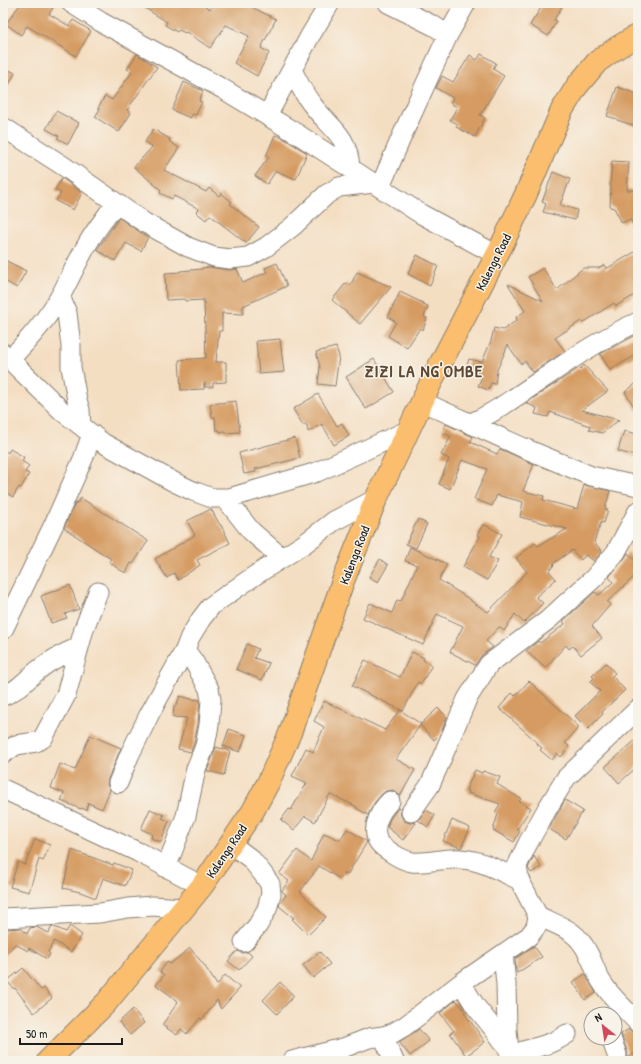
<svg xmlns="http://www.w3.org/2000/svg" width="641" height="1064" font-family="'Patrick Hand',sans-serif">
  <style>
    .building { fill: #d59b62 }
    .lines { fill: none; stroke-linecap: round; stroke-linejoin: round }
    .minor-casing { stroke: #887d6f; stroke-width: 21 }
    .major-casing { stroke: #887d6f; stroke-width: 24 }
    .minor { stroke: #fff; stroke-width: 19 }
    .major { stroke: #fabe6e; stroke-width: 22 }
    .labels { text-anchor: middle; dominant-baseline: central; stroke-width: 3; stroke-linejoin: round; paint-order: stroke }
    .street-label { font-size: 13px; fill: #1c1c1c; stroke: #f7f3e8 }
    .district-label { font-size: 17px; font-weight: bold; letter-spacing: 1px; fill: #5d4834; stroke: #f7f3e8 }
  </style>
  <rect width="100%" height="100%" fill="#f7f3e8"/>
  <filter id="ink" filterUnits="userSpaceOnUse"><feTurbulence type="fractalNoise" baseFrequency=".025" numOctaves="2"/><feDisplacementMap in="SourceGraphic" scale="8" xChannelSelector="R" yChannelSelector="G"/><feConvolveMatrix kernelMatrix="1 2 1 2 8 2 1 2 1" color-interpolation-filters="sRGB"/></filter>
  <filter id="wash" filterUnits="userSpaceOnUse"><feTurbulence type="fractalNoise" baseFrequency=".012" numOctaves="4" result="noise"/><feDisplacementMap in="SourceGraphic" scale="16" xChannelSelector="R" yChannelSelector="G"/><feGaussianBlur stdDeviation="0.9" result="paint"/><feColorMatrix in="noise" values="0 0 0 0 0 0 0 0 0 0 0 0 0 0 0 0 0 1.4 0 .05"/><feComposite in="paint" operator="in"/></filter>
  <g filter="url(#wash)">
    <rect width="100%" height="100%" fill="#f4dec2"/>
    <g id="blocks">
      <path class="building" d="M21 3H56L49 14 69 26 73 20 91 31 76 56 27 26 21 35 6 24Z
        M137 3H200L210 9 214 3H243L276 19 261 48 269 53 257 76 234 63 249 36 226 25 210 48 186 32 185 33 179 30 177 32 165 25 167 22Z
        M544 3H564L554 20 557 21 548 36 530 25Z
        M137 54 157 67 127 110 131 113 119 132 95 117 100 109 98 108 105 96 112 100 132 72 127 69Z
        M481 54 496 63 493 69 504 76 480 115 485 118 475 137 456 127 458 124 450 120 457 107 450 103 453 98 436 88 442 76 453 82 470 55 477 60Z
        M3 67 15 73 3 96Z
        M184 82 203 91 199 101 202 102 196 115 193 114 190 118 172 110Z
        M617 87 638 94V127L617 120V119L607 116Z
        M56 111 79 123 68 144 57 138 59 136 46 129Z
        M153 129 170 139 169 141 179 148 164 170 206 192 209 188 219 196 221 193 232 202 230 204 259 227 246 243 210 215 206 220 196 212 199 209 174 196 172 199 160 193 161 190 134 167 152 147 145 142Z
        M275 135 283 138 307 153 296 179 276 171 267 184 255 176 269 157 266 156Z
        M612 161 629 162 627 190H638V236L630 219 622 223 614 208 610 207 611 186H610Z
        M553 172 570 179 560 205 577 210 575 220 543 212 546 204 542 202Z
        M62 178 82 193 73 210 56 201 61 193 55 190Z
        M119 218 148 237 141 251 126 243 115 261 97 250Z
        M638 250V293L616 306 614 303 583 323 581 321 555 338 565 351 533 372 525 361 521 364 508 345 497 370 495 384 491 383 488 390 478 386 482 377 465 372 469 359 482 362 491 341 494 328 503 330 517 320 516 317 525 311 508 284 543 301 528 277 543 268 557 290 583 268H599L605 265 606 269Z
        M417 255 438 266 430 286 408 274Z
        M3 259 26 271 17 288 3 280Z
        M277 263 287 286 243 306V314L222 313V331H219L216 362H226V382L213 383V387H205V383H204V389L181 390 179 360 206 358 204 300 185 301V299L166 300 165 273 180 272V271L202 269V268L209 267 229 270 237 269 243 283 267 272 265 268Z
        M357 272 391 287 360 324 332 300 346 283 350 286Z
        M400 292 423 303V304L428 306 424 317 427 318 423 330 420 328 407 348 388 336 396 322 388 317Z
        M638 334V354L610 370 600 354Z
        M280 339 284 372 259 374 256 341Z
        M336 347 339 356 335 386 318 384 320 367 316 352Z
        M374 359 394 392 366 409 346 377Z
        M584 365 608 391 582 410 619 420 602 433 589 430 590 426 550 412 548 417 535 414 537 408 526 403 579 368 580 369Z
        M638 382V413L625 392Z
        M318 394 337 426 342 423 349 436 334 445 322 424 308 432 307 425H303L293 409Z
        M236 401 240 432 225 433V431L220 432 219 430H216L215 417H212L210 404Z
        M446 424 473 437 470 442 497 454 500 449 534 464 523 491 544 496 543 500 577 509 584 485 610 491 605 509 608 510 604 523 601 522 594 542 602 551 594 561 586 555 581 560 572 550 553 564 554 565 549 571 556 579 536 597 543 603 524 623 515 614 504 631 499 627 486 641 493 647 482 655 475 665 450 652 463 626 437 614 423 645 363 618 370 603 392 613 397 600 401 601 417 565 405 561 410 547 447 564 439 580 471 600V601L488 612 527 572 516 558 535 543 538 546 567 529 520 517 523 502 497 495 492 506 474 499 487 469 462 460 450 489 439 484 449 459 441 455 451 436 442 433Z
        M624 431 638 434V457L618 451Z
        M295 438 300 458 255 469 256 472 244 474 239 453Z
        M3 449 8 453 10 449 24 457 22 461 29 466 25 472 29 474 21 488 19 487 13 497 3 491Z
        M81 498 148 541 133 564 131 563 126 573 120 570 109 562 111 559 64 528 76 502 77 503Z
        M211 509 220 525H221L230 543 197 560 200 565 178 580 174 573 167 578 155 559 195 535 187 521Z
        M418 519 427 524 416 548 406 544Z
        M483 524 502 534 489 557 498 561 487 580 463 567 480 536 477 535Z
        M628 553 638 564V573L607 602 610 605 592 626 602 638 581 655 573 646 569 649 566 645 545 668 526 651 538 641 540 643 565 624 563 621 595 592 599 595 613 582 609 577 624 559Z
        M380 559 388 565 378 582 369 577Z
        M70 585 79 609 65 614 67 618 51 623 41 596Z
        M247 644 258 649 254 658 269 663 262 680 236 669Z
        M412 652 424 658 423 660 432 665 421 684 418 682 403 711 352 686 365 660 400 677Z
        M606 663 615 673 612 676 625 690 602 712 603 714 588 729 575 716 600 691 590 682 594 678 592 676Z
        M529 681 579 727 565 743 569 746 561 757 557 753 552 760 540 750 542 748 537 744 538 743 499 708 512 693 515 696Z
        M180 696 195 700V699L200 700 198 724 194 743 191 752 178 749 187 718 173 717 174 706H176Z
        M324 701 385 730 400 710 421 724 396 759 415 770 400 796 397 793 393 790 386 791 382 794 375 802 368 815 356 808 357 807 330 794 315 822 305 816 294 830 281 820 289 809 291 810 307 783 292 776 306 748 313 752 324 727 314 721Z
        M438 708 447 717 441 733 434 740 420 725Z
        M229 729 246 735 240 752 223 746Z
        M90 735 121 748 108 779 107 785 110 790 102 809 88 803 86 810 82 808 81 809 61 801 64 793 51 788 60 764 75 770Z
        M638 738V766L619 783 605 767Z
        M216 747 230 751 224 775 207 771Z
        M475 770 482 773 483 771 500 777 497 784 521 799 519 801 531 808 517 829 520 831 514 842 493 830 498 814 495 812 500 804 468 793 469 791 466 790Z
        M565 800 583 811 566 839 549 829Z
        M398 808 400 810 401 816 404 821 410 823 415 822 416 823 403 840 387 827 390 819Z
        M150 809 164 815 162 818 169 821 161 842 151 838 152 834 141 829Z
        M426 810 435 815 428 827 418 820Z
        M452 820 470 828 461 848 443 841Z
        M347 829 366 841 367 842 347 875 344 873 340 879 319 866 300 892 326 917 308 935 292 919 294 918 279 906 280 903 286 895 282 891V890L289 881 279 874 297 850 311 861 324 833 340 840Z
        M35 839 50 845 43 861 39 859 29 892 10 887 18 862 25 865Z
        M72 850 113 865 114 863 132 870 125 886 103 878 96 898 80 892 63 888Z
        M534 856 541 867 531 873 528 868Z
        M52 926 66 932 70 926 82 935 71 952 54 941 48 952 50 954 47 959 29 948 28 951 15 944 3 957V934L7 929 21 928 27 934 30 928 36 927 49 933Z
        M534 946 542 957 517 973 516 971 515 959Z
        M190 948 204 965 217 985 225 975 240 988 221 1009 217 1000 202 1020 200 1018 187 1034 181 1029 177 1035 162 1025 178 1002 177 1001V1000L156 985 164 975 160 972 167 962 170 964Z
        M237 951 243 953 248 952 252 956 239 970 228 961Z
        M320 952 330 964 313 978 303 965Z
        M23 968 41 990 44 988 52 998 34 1013 15 988 14 989 7 981Z
        M585 974 596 993 585 1000 573 982Z
        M280 982 294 996 277 1014 263 1000Z
        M456 1000 465 1011 464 1012 485 1042 466 1056 450 1033 454 1031 440 1013Z
        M133 1009 144 1023 130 1035 119 1022Z
        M419 1029 429 1041 410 1056 399 1042Z
        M629 1029 634 1033 638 1034V1051L628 1058 627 1051 621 1034Z"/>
    </g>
  </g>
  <g filter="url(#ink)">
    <use href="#blocks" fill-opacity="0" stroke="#887d6f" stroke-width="1"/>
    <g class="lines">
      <defs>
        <path id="minor" d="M71 3 101 22 223 89 299 135 421 214 497 255
          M388 3 434 26 448 35
          M292 70C298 81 303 93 311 103 329 128 348 133 350 168
          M267 116 310 36 330 3
          M3 127 65 167 145 223 188 247 214 257 230 259 248 257 266 247 292 227 327 194 339 187 374 183
          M380 187 405 129 448 35 466 3
          M60 296 67 313 71 346V367L77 400 80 410 81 426
          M3 353 62 411 103 443 174 482 193 491 212 498H229L317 472 409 430
          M9 360C29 340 47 319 61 295 70 278 78 260 88 243 96 229 107 216 116 203
          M423 402 524 448 591 476 638 486
          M470 424C482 418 494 412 505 404 549 376 590 343 638 322
          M225 498 251 531 282 558
          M3 630 54 524 83 459 92 434
          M3 696C21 689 26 679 41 668 52 659 65 653 79 647
          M3 754 16 745 36 742 43 738 66 695 84 629 98 592
          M118 783 129 756 150 713 185 650 190 637 201 619 211 606 254 576 304 544 334 521 376 499
          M3 789 138 852 202 886
          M390 801C381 810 372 825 377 839 380 846 389 851 395 855 400 858 407 861 412 862 429 864 445 857 461 859 482 860 502 872 521 881
          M411 812 430 785 441 760 467 699 489 664 548 620 563 606 594 578 616 552 638 511
          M231 844 251 859 263 874 270 884 271 894 267 909 258 925 244 942
          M166 868 186 816 196 769 205 746 209 725 211 700 209 689 194 662 185 650
          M538 916C561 927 576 929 588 953 593 962 596 973 601 981 611 998 626 1009 638 1023
          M3 918 100 913 128 908 152 906 184 908
          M503 954 506 984 507 1030 509 1051
          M461 983 476 1007 497 1033 509 1050
          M383 1036 394 1061
          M611 1038 617 1055
          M512 1055C532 1047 549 1047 567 1034
          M292 1061 343 1048 369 1038 383 1036 393 1033 405 1026 461 983 529 936 536 927 538 916 519 879 517 866 528 843 547 809 566 778 638 709"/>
        <path id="major" d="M48 1061 106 1003 202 886 253 811 268 783 290 733 343 581 376 499 435 374 500 249 526 194 562 110 577 86 597 62 618 47 638 35"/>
      </defs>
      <use href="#minor" class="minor-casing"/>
      <use href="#major" class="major-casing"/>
      <use href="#minor" class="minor"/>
      <use href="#major" class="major"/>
    </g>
  </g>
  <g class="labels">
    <g class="street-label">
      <text transform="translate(493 262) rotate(-63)">Kalenga Road</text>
      <text transform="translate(354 555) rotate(-69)">Kalenga Road</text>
      <text transform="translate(226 851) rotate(-56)">Kalenga Road</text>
    </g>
    <g class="district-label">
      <text x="424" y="370">ZIZI LA NG'OMBE</text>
    </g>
  </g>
  <rect width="641" height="1064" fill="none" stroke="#f7f3e8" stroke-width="16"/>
  <g transform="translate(603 1026) rotate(330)"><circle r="19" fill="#f7f3e8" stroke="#9f9d96"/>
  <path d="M0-3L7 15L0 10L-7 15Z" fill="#d1495b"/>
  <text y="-6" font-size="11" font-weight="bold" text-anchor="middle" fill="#1c1c1c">N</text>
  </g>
  <path d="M20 1038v6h102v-6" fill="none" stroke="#1c1c1c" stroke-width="2"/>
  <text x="26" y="1038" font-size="12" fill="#1c1c1c" stroke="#f7f3e8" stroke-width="3" paint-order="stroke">50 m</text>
</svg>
